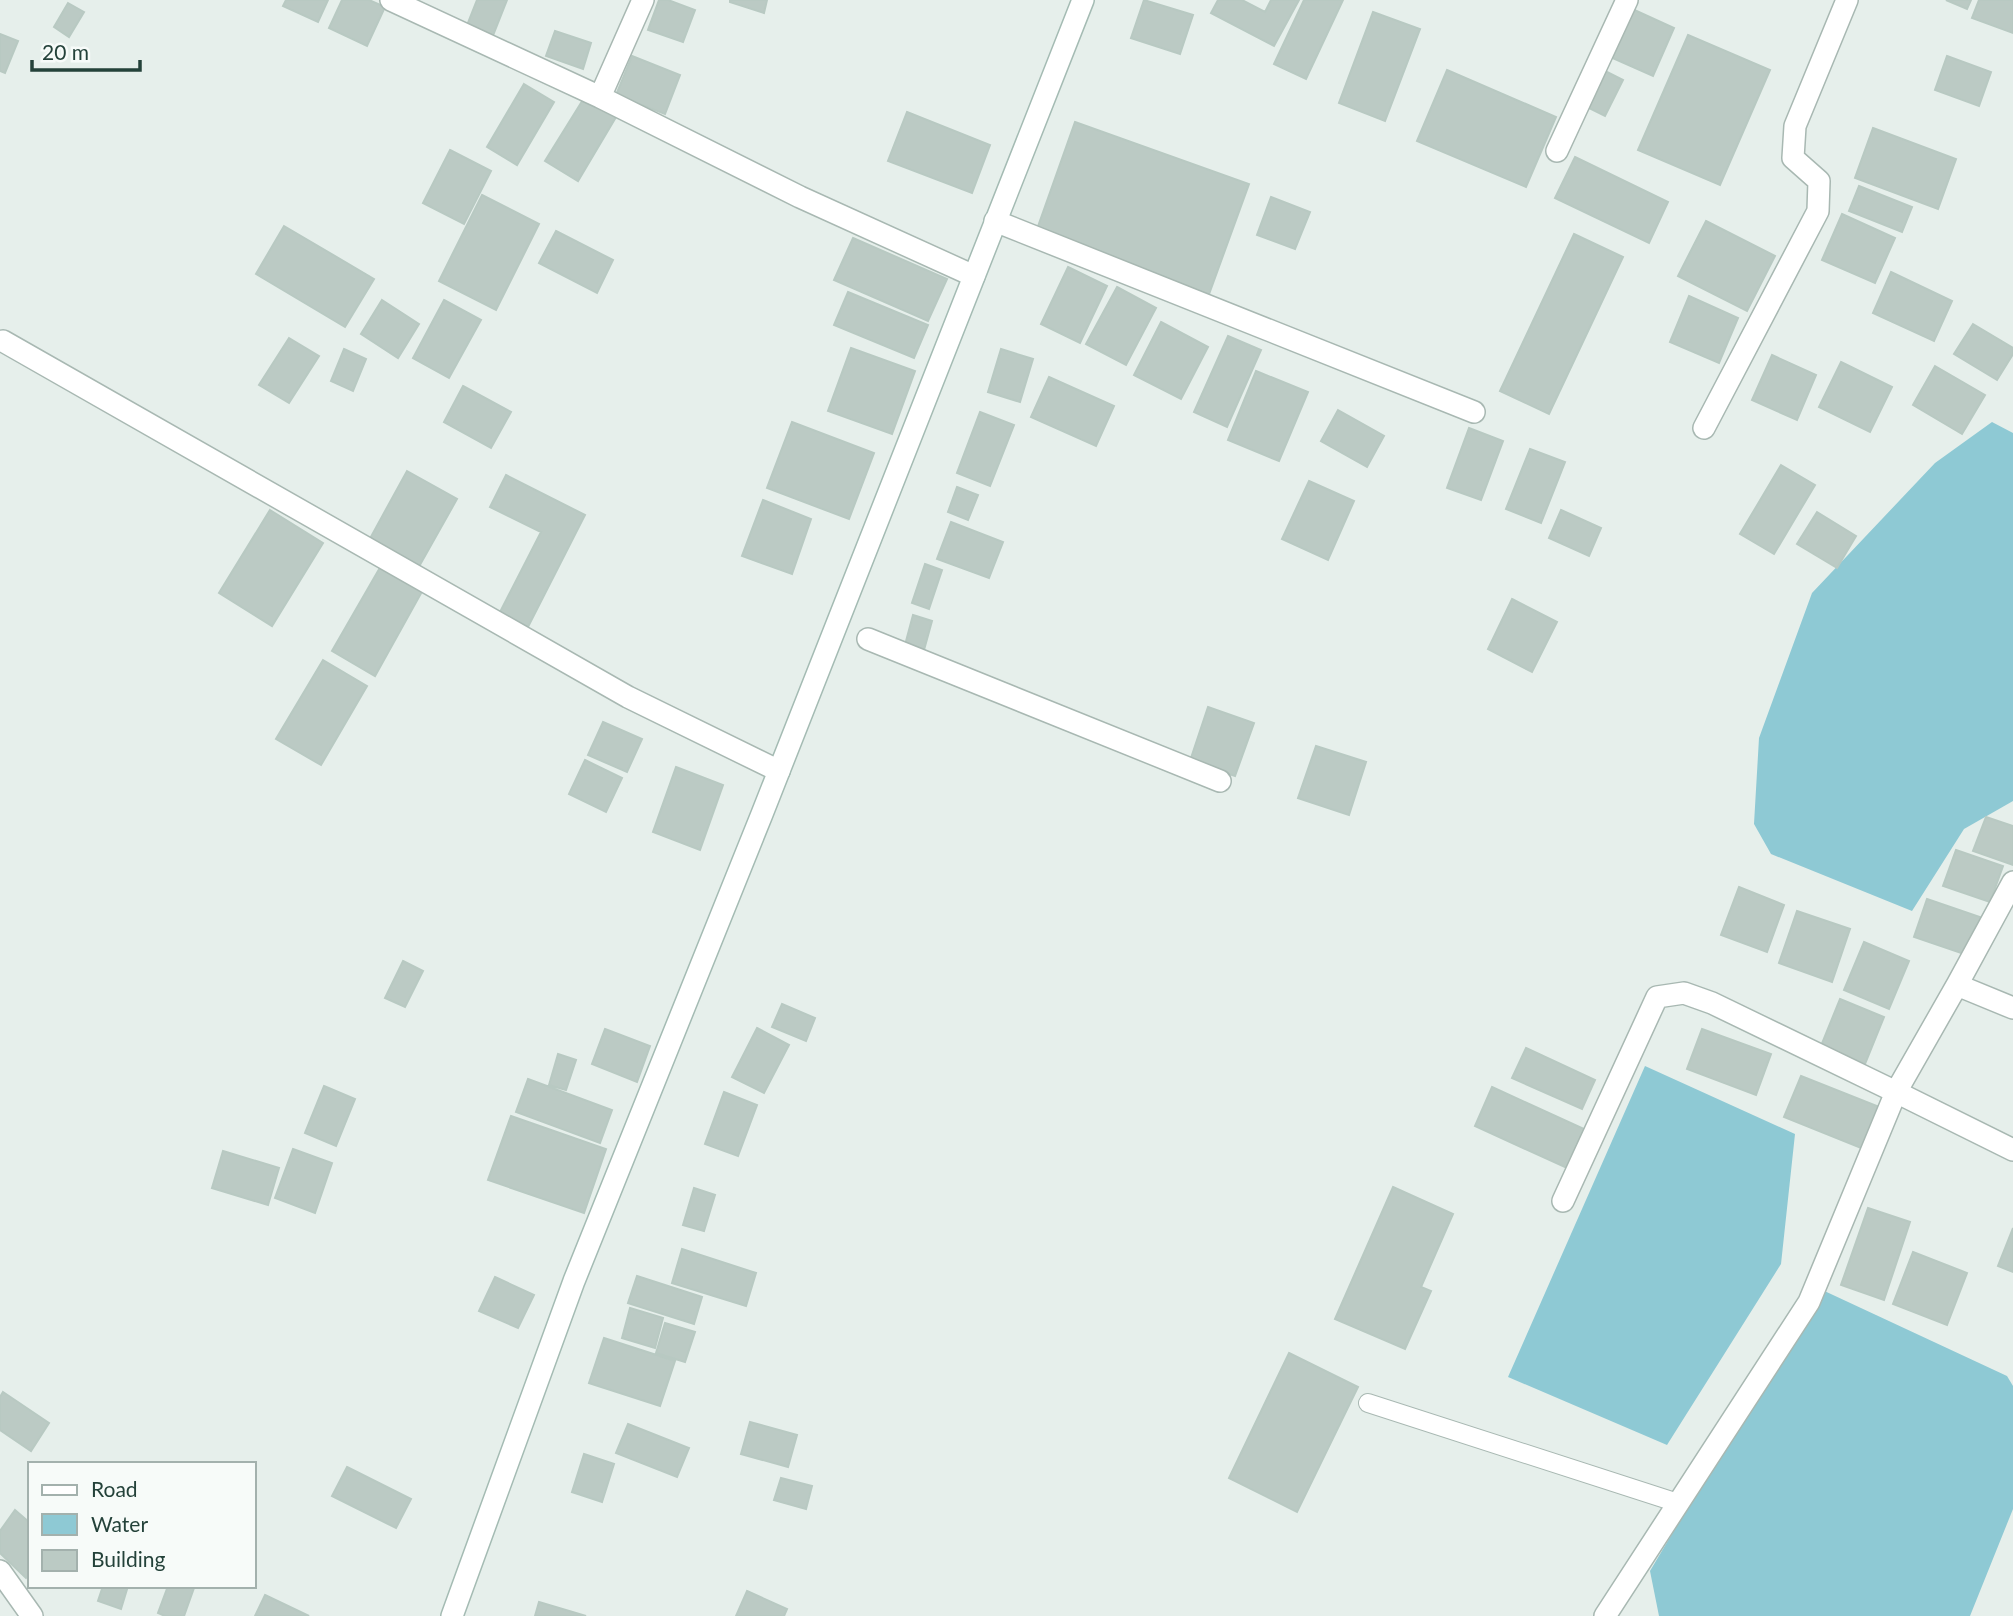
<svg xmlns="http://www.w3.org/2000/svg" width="2013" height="1616" font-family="Lato,sans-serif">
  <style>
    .water { fill: #8ec9d4 }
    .building { fill: #bbcac4; stroke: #b8c9c2; stroke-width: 2 }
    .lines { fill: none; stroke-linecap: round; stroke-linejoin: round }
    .lane-casing { stroke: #a8b8b2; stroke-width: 20 }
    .street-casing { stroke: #a8b8b2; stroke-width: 24 }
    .secondary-casing { stroke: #a4bbb3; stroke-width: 24 }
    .lane { stroke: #fff; stroke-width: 18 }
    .street { stroke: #fff; stroke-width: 21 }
    .secondary { stroke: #fff; stroke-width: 21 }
  </style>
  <rect width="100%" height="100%" fill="#e6efeb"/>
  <path class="water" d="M1992 422 2013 433V801L1964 829 1912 911 1771 854 1754 824 1759 738 1812 593 1935 463Z
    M1645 1066 1795 1134 1781 1264 1667 1445 1508 1377Z
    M1818 1288 2007 1376 2013 1386V1509L1970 1616H1659L1650 1571Z"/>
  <path class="building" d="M286 0H328L318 22 283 6Z
    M342 0H369L385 7 367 46 329 28Z
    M477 0H507L492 38 466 28Z
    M659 0H668L695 10 683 42 648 30Z
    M730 0H767L764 13 730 2Z
    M1144 0 1193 15 1180 54 1131 38Z
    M1218 0H1242L1265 12 1271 0H1299L1274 46 1211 13Z
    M1304 0H1343L1306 79 1274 64Z
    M1946 0H1971L1967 9Z
    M1979 0H2013V33L1972 18Z
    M68 3 84 12 69 37 54 27Z
    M1630 8 1674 28 1653 76 1608 56Z
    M1373 12 1420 29 1385 121 1339 103Z
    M555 31 591 43 583 69 546 56Z
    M0 34 18 41 5 73 0 71Z
    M1688 35 1770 70 1720 185 1638 150Z
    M632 56 680 75 665 114 616 95Z
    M1947 56 1991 72 1979 106 1935 90Z
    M1599 68 1623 80 1605 116 1581 104Z
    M1447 70 1556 117 1526 187 1417 141Z
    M524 84 554 102 517 165 487 147Z
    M584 98 616 117 578 181 545 161Z
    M907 112 990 145 972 193 888 161Z
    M1075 122 1249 184 1208 297 1035 235Z
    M1873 128 1956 159 1938 209 1855 178Z
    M450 150 491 171 464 224 423 203Z
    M1575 157 1668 202 1649 243 1555 198Z
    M1859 186 1912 207 1902 232 1849 211Z
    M482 195 539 224 496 310 439 281Z
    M1271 197 1310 212 1295 249 1257 235Z
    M1842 214 1895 238 1875 283 1822 260Z
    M1706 221 1775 256 1747 311 1678 276Z
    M284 226 374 279 345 327 256 274Z
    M556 231 613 260 597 293 539 263Z
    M1574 234 1623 257 1549 414 1500 391Z
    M853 238 947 279 928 321 834 280Z
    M1068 267 1107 286 1080 343 1041 324Z
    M1891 272 1952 301 1934 341 1873 313Z
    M1117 287 1156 308 1126 365 1086 344Z
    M848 292 928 325 914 358 834 325Z
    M1689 296 1738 318 1719 363 1670 342Z
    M382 300 419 324 398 358 361 334Z
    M444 300 481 320 449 378 413 358Z
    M1161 322 1208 347 1181 399 1134 375Z
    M1973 324 2013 348V354L1997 380 1954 354Z
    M1228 336 1261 350 1227 427 1194 412Z
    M289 338 319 356 289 403 259 385Z
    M851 348 915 371 892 434 828 411Z
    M344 349 366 359 353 391 331 381Z
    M1001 349 1033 359 1020 402 988 392Z
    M1772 355 1816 375 1797 420 1752 400Z
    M1841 362 1892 387 1870 432 1819 407Z
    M1935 366 1985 395 1962 434 1913 405Z
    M1256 371 1308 392 1279 461 1228 440Z
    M1049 377 1114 406 1096 446 1031 417Z
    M463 386 511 412 491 448 444 422Z
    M1338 410 1384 436 1367 467 1321 441Z
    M980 412 1014 425 990 486 957 473Z
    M792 422 874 453 849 519 767 488Z
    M1469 428 1503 441 1481 500 1447 488Z
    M1530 449 1565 462 1541 523 1506 509Z
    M1781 465 1815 485 1774 554 1740 534Z
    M407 471 457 499 416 572 367 544Z
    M506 475 585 515 528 627 500 612 541 532 490 507Z
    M1309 481 1354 501 1328 560 1282 539Z
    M957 487 978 495 968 520 948 512Z
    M763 500 811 519 792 574 742 556Z
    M270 510 323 543 272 626 219 593Z
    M1561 510 1601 528 1589 556 1549 538Z
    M1817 512 1856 536 1837 568 1797 544Z
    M951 522 1003 542 989 578 937 559Z
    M382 564 424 588 375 676 332 651Z
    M925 564 942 570 929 609 912 603Z
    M1512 599 1557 622 1532 672 1488 649Z
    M913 615 932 621 924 650 905 645Z
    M323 660 367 686 321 765 276 739Z
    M1208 707 1254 723 1235 776 1190 761Z
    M603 722 642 739 627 772 588 755Z
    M1316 746 1366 762 1349 815 1298 798Z
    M585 760 622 778 606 812 569 794Z
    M676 767 723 785 700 850 653 832Z
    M1986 817 2013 826V865L1973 851Z
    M1956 850 2003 866 1990 902 1943 886Z
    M1739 887 1784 905 1767 952 1721 935Z
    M1927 899 1983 918 1970 956 1914 937Z
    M1797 911 1850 929 1832 982 1779 963Z
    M1864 942 1909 961 1889 1009 1844 990Z
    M403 961 423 971 405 1007 385 998Z
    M1840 999 1884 1017 1865 1064 1821 1046Z
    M782 1004 815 1018 806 1041 772 1027Z
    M757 1028 789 1045 764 1093 732 1077Z
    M605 1029 650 1046 637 1082 592 1064Z
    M1702 1029 1771 1054 1756 1095 1687 1069Z
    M1526 1048 1595 1080 1582 1109 1512 1078Z
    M558 1054 576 1060 566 1090 549 1085Z
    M1801 1076 1882 1108 1866 1150 1784 1117Z
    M528 1079 612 1110 600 1143 516 1112Z
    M324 1086 355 1099 336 1146 305 1133Z
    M1492 1087 1584 1129 1567 1168 1475 1126Z
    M724 1092 757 1105 738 1156 705 1144Z
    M511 1116 606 1149 584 1213 488 1180Z
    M293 1149 332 1163 315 1213 275 1198Z
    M223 1151 279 1168 268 1205 212 1188Z
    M1393 1187 1453 1214 1421 1287 1431 1291 1405 1349 1335 1319Z
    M694 1188 715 1195 704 1231 683 1225Z
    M1868 1208 1910 1222 1884 1300 1841 1285Z
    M2013 1228V1272L1998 1266Z
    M682 1249 756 1273 746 1306 672 1283Z
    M1913 1252 1967 1273 1947 1325 1893 1304Z
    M637 1276 702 1297 694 1324 628 1303Z
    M495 1277 534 1295 518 1328 479 1311Z
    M630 1308 663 1318 655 1348 622 1338Z
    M665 1323 695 1332 685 1362 656 1353Z
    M604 1338 675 1361 660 1406 589 1383Z
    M1289 1353 1358 1387 1297 1512 1229 1478Z
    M3 1392 49 1423 31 1451 0 1430V1397Z
    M750 1422 797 1435 788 1467 741 1454Z
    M628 1424 689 1448 677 1477 616 1453Z
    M584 1454 614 1464 602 1502 572 1492Z
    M347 1467 411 1499 396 1528 332 1496Z
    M781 1478 812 1486 806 1509 774 1500Z
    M15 1510 30 1523V1572L26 1578 0 1553V1531Z
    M103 1586H128L121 1609 98 1601Z
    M168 1586 194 1588 184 1616H165L158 1613Z
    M747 1591 787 1609 784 1616H736Z
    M265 1595 309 1616H255Z
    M539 1602 586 1616H535Z"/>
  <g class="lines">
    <defs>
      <path id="lane" d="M1368 1403 1678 1503"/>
      <path id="street" d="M391 0 600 97 800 197 974 276
        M600 97 643 0
        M1557 151 1627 0
        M995 221 1474 412
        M3 341 628 697 779 771
        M1704 428 1818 211 1819 181 1793 158 1795 126 1847 0
        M868 639 1220 781
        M1957 985 2013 882
        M1563 1201 1657 997 1684 993 1712 1003 1896 1092 1957 985 2013 1008
        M0 1571 32 1616
        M1605 1616 1809 1302 1896 1092 2013 1150"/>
      <path id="secondary" d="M452 1616 574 1281 762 814 1083 0"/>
    </defs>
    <use href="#lane" class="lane-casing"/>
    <use href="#street" class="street-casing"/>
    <use href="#secondary" class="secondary-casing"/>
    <use href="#lane" class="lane"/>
    <use href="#street" class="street"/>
    <use href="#secondary" class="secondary"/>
  </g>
  <rect x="28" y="1462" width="228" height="126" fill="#f7fbf9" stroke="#a3b1ad" stroke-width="2"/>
  <rect x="42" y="1485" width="35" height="10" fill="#ffffff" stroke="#a3b1ad" stroke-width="2"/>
  <text x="91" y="1497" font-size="21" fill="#24423a">Road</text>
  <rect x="42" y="1514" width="35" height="21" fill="#8ec9d4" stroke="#a3b1ad" stroke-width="2"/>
  <text x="91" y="1532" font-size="21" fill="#24423a">Water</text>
  <rect x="42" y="1550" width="35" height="21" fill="#bbcac4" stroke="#a3b1ad" stroke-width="2"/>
  <text x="91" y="1567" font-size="21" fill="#24423a">Building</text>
  <path d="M32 60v10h108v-10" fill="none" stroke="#24423a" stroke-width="3.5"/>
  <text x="42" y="60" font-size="21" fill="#24423a" stroke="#f7fbf9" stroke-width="5" paint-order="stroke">20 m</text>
</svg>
